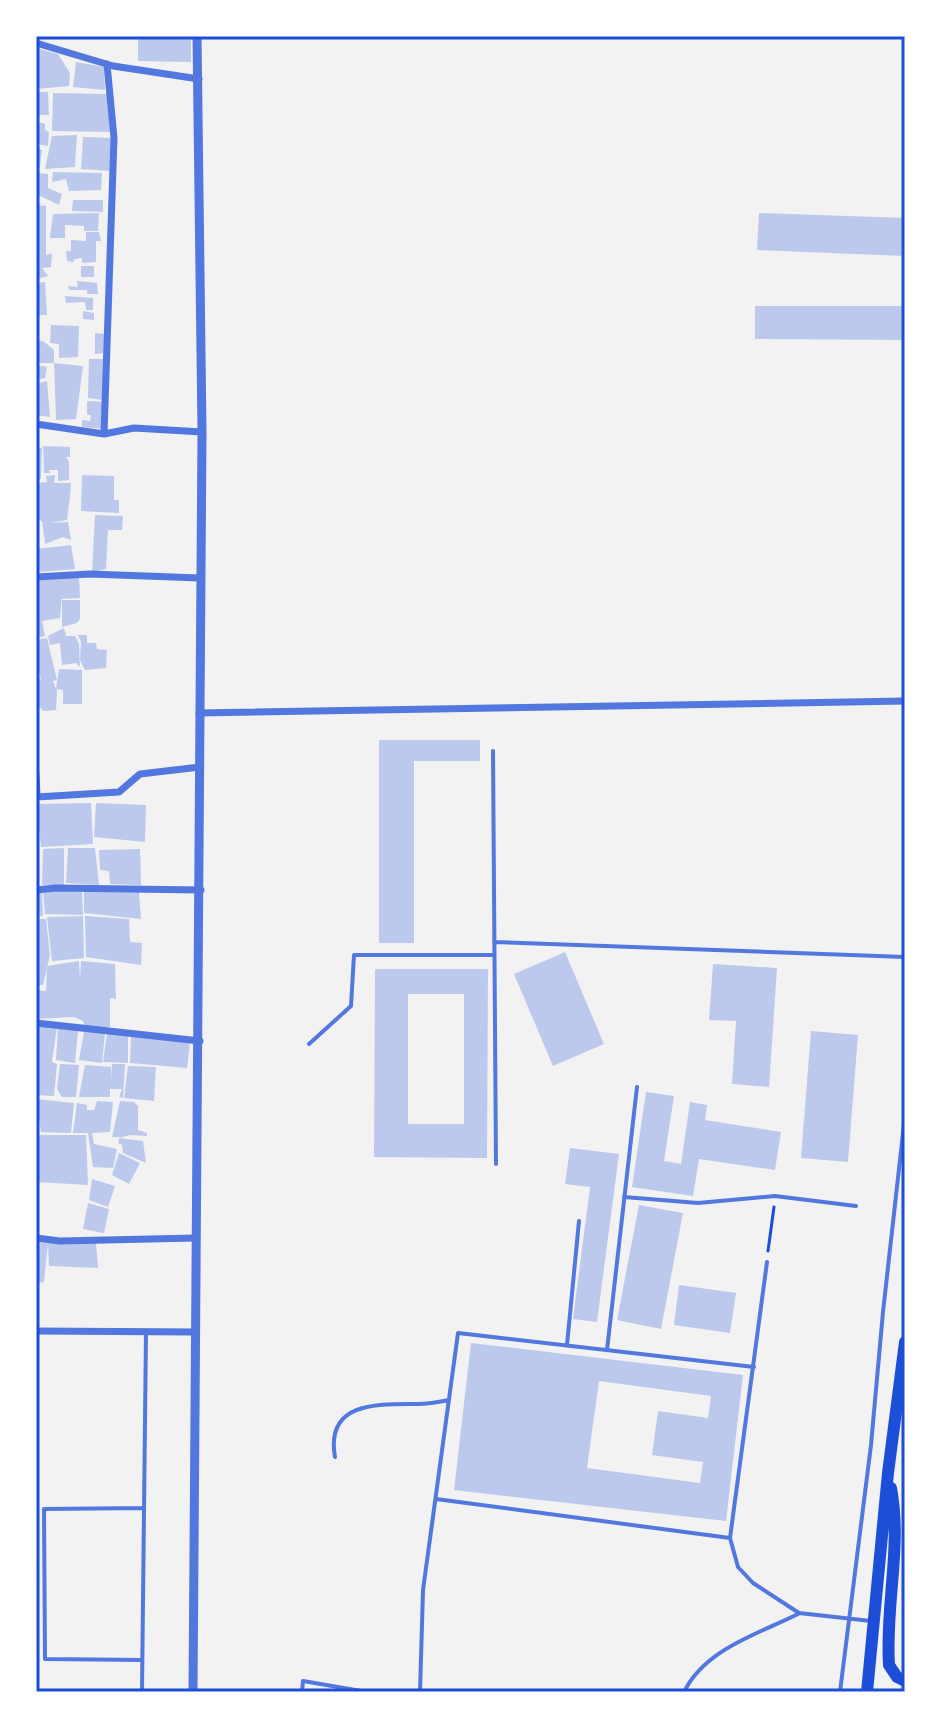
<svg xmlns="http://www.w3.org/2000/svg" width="941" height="1728" font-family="'Noto Sans',sans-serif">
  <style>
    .building { fill: #bdc9ec; fill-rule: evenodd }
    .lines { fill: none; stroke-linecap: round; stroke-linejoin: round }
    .path { stroke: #1d4ed8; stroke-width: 3 }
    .service { stroke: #5277de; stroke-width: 4 }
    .minor { stroke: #5277de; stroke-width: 7 }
    .tertiary { stroke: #5277de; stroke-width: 9 }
    .trunk { stroke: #1d4ed8; stroke-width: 12 }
    .neatline { fill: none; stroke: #1d4ed8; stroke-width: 3 }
  </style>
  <rect width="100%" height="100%" fill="#f2f2f2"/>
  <path class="building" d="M138 36H191V62L138 61Z
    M36 48 58 54 70 73 69 86 36 89 39 73Z
    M76 62 104 67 105 90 73 87Z
    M36 92H48L49 115H36Z
    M53 93 107 94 110 132 52 131Z
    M36 121 45 124V130L49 132 48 146 37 144Z
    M77 135 75 167 45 169 52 136Z
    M83 137 114 138 110 171 81 169Z
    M36 148 42 150 40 167H36Z
    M53 172 102 173 101 190 69 191 66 179 52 182Z
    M36 173 48 174V188L62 194 59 205 36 194Z
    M73 200H103V212L72 211Z
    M36 205 46 206V255L52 253 51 267 42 268 48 276 36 279Z
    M99 213 98 231H84V226L65 225V238H50L53 214Z
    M759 213 905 218V256L757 250Z
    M86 232H99L101 241H96V262L82 263V258L75 259 73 262 67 261 66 251H71V240L86 241Z
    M81 266H94V277H81Z
    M77 281 97 283 98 294H87V290H69L68 286 78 287Z
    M45 282 47 315H36V283Z
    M65 296 93 298V310H86L85 302 66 303Z
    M755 306H905V340L755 339Z
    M83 311 94 313V320L83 319Z
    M51 325 79 326 78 357 59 358V344L50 343Z
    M95 333 105 334 104 353 95 354Z
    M43 341 54 350V363H36V342Z
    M89 359H105L103 400 88 398Z
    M54 363 83 366 76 419 56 420Z
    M36 365 47 367 45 378 36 380Z
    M47 381 50 417 36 415V384Z
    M87 401 105 402 104 429 82 427V420L90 421 91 415H87Z
    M43 446 70 447V457H66L69 462V480L58 481V470H49L50 473H44Z
    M36 447 42 448 41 479 36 480Z
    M55 475 54 483H71L70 496 67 520 50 523 68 522 71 540 63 537 45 544 42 521 39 520 36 529V483L47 482 46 476Z
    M82 475 114 476V500H119V513L81 511Z
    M95 515 123 516 122 530H108L106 569 92 572Z
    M71 545 75 569 39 572 36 549Z
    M79 576 80 598 62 599V594L60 618 42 621 45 636 36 638V580Z
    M62 600H80V619L77 623 62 627Z
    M64 628 66 636H75L79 644 80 667 76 663 62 665 60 643 50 645 48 636Z
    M78 635H87V643H96L97 649 107 650 106 668 85 670 80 660 81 642Z
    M47 638 57 680 53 681 57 691 56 710 43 711 39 706 36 680 41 679 39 672H36V640Z
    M59 669 82 670V704H63V690L56 689Z
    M379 740H480V761H414V943H379Z
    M91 803 93 844 41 847 37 804Z
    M96 803 146 805 145 842 94 837Z
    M64 848V886L42 885 43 849Z
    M68 848H95L99 885 66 883Z
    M140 849 141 885 110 884 109 871 100 870 99 850Z
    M36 861H39V882L36 883Z
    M84 890 139 892 141 919 84 913Z
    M43 891 82 892 83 915 45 914Z
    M42 892 43 916H36V893Z
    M83 916 84 958 52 961 47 917Z
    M85 916 129 919 130 942 142 943 141 965 86 957Z
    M36 919H46L50 955 43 985H36Z
    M565 952 604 1044 553 1066 514 974Z
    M79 961 80 980 81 961 115 964 116 999 110 998V1027H85L83 1021 74 1017 36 1019V992L37 990 46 991 47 966Z
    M713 964 777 968 769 1087 732 1084 736 1021 709 1020Z
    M375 969H488L487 1158 374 1157ZM408 994H464V1124H408Z
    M36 1025 57 1027 52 1062 57 1064 54 1096 36 1095Z
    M58 1027 78 1031 75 1063 56 1060Z
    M811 1031 858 1035 848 1162 801 1158Z
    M84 1032 105 1033 102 1063 79 1060Z
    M107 1033 128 1036V1063L103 1062Z
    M131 1036 190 1043 187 1068 130 1063Z
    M60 1064 79 1065 76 1097H62L57 1089Z
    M112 1064H125L123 1098 119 1097 122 1089H110V1097H79L85 1065 111 1067V1081Z
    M128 1066 156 1067 154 1101 124 1098Z
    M646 1092 674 1096 664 1161 681 1164 690 1102 707 1105 705 1120 781 1132 775 1170 699 1159 693 1196 632 1187Z
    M36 1099 74 1103 71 1133 41 1132Z
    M97 1101 113 1102 110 1132 92 1133 94 1144 117 1149 113 1168 93 1167 88 1133H73L77 1103 87 1105V1110H94Z
    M120 1101 134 1102 138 1106V1130L147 1133V1136L130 1135 119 1138 143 1141 146 1163 123 1153 122 1145 118 1143 120 1137H112Z
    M36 1135H86L88 1185 36 1182Z
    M570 1148 619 1154 597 1322 573 1319 590 1187 565 1184Z
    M119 1153 140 1163 129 1184 112 1175Z
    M92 1179 115 1186 108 1207 89 1200Z
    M88 1203 109 1209 104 1233 83 1229Z
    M639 1205 683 1213 661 1329 617 1320Z
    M36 1242 48 1243 44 1282 36 1283Z
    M48 1243H96L98 1268 49 1266Z
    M679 1285 736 1293 730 1333 674 1325Z
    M471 1343 743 1375 726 1521 454 1490ZM599 1381 711 1396 708 1418 658 1411 652 1455 703 1462 700 1483 587 1468Z"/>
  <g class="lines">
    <path class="path" d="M768 1251 774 1207"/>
    <path class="service" d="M493 751 496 1164
      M494 942 905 957
      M309 1044 351 1006 354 955H494
      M624 1197 698 1203 775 1196 856 1206
      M767 1262 730 1538 738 1567 753 1583 799 1613 871 1621
      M567 1345 579 1221
      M607 1350 637 1087
      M335 1457C325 1401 379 1404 418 1404 428 1404 439 1402 449 1400
      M436 1499 730 1538
      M142 1660 45 1659 44 1509 144 1508
      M142 1692 146 1331
      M302 1692 303 1681 367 1692
      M420 1692 423 1590 458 1333 754 1367
      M684 1692C705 1649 758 1634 798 1614
      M840 1692 871 1445 883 1312 905 1115"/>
    <path class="minor" d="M36 43 113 66 199 79
      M36 424 104 434 134 428 202 432
      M104 434 114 138 107 64
      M36 577 90 574 200 578
      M199 713 905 701
      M36 774 37 797 119 792 140 774 200 767
      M36 890 56 888 201 890
      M36 1023 200 1041
      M36 1238 60 1241 196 1238
      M36 1331 195 1332"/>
    <path class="tertiary" d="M193 1692 202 432 197 36"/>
    <path class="trunk" d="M891 1488C902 1547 885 1606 889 1665L897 1677 905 1681
      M867 1692 888 1473 905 1342"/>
  </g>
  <rect width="941" height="1728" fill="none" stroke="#ffffff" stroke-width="76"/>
  <rect x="38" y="38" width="865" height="1652" class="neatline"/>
</svg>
